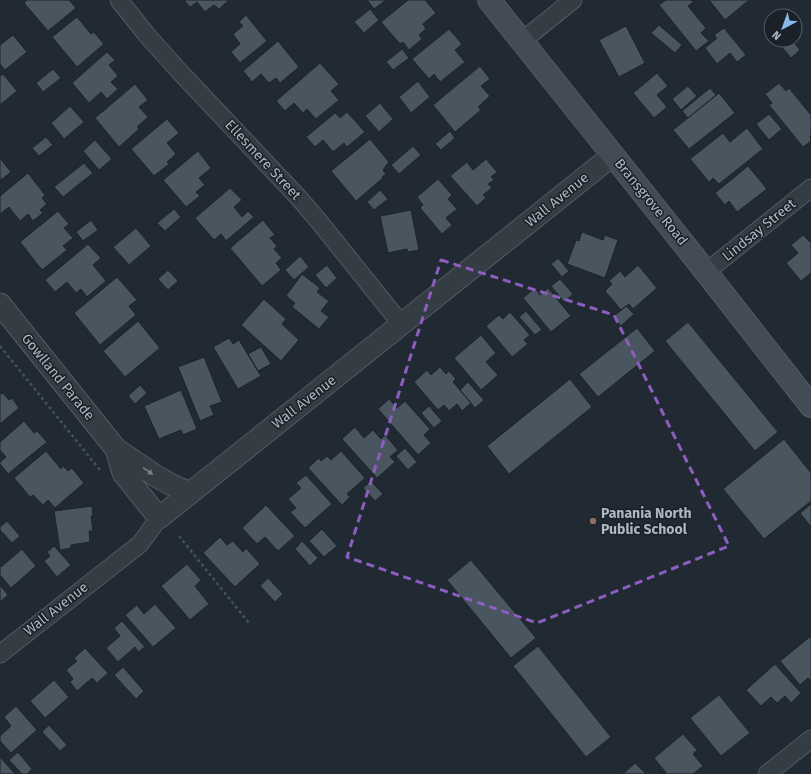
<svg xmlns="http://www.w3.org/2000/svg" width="811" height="774" font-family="'Fira Sans',sans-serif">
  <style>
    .building { fill: #49555f; stroke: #1c232a }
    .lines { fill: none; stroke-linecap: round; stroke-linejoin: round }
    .minor-casing { stroke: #525a62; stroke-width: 19 }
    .tertiary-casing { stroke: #525a62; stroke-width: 23 }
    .secondary-casing { stroke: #525a62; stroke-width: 24 }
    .path { stroke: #425354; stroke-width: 2.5; stroke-dasharray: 3 3; stroke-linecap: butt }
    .minor { stroke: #343c44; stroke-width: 17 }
    .tertiary { stroke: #343c44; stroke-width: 21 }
    .secondary { stroke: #434c56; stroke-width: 22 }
    .oneway { fill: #778089 }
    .marked { fill: none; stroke: #8d5dc0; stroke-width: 3; stroke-dasharray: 8 5; stroke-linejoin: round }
    .education-dot { fill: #8d6e63; stroke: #1a2128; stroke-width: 1.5 }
    .labels { text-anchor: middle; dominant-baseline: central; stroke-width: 3; stroke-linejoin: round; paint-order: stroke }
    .street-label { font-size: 14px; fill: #aeb7c1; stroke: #1a2128 }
    .poi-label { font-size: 14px; font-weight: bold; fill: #aeb7c1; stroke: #1a2128; text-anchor: start }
  </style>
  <rect width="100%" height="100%" fill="#212a33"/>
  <path class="building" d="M27 0H69L76 8 48 31 24 3Z
    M184 0H228V1L219 9 214 5 205 12 197 2 190 7Z
    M367 0H386L374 9Z
    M408 0H425L436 13 423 24 426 29 419 35 422 39 409 50 403 42 400 44 381 22Z
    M666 0H691L693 2 688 6 706 28 701 33 709 41 696 51 659 5Z
    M709 0H749L725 20Z
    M370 9 379 20 364 33 354 22Z
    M246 15 267 41 240 63 231 52 240 44 233 34 243 26 239 22Z
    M77 17 91 34 94 32 104 44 77 67 52 37Z
    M659 25 682 45 675 53 651 33Z
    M626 26 645 63 619 77 599 40Z
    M724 28 746 55 737 62 730 53 717 64 705 48 717 38 714 35Z
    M449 29 462 44 455 50 465 62 440 82 434 74 429 79 412 59Z
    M13 35 27 52 5 70 0 64V45Z
    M781 40H792L800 50 791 58 778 42Z
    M278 41 299 67 280 83 276 78 269 83 261 74 252 82 243 71Z
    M402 49 409 58 393 70 386 62Z
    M107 52 115 60 109 65 118 76 111 82 118 89 107 99 101 92 89 103 72 83Z
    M320 63 339 84 331 91 339 100 316 119 307 109 303 113 294 103 285 111 276 101Z
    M480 66 490 79 481 86 490 96 478 107 481 110 455 132 433 105Z
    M53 69 61 78 43 92 36 83Z
    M657 73 668 86 657 95 667 107 654 118 633 93Z
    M3 74 17 91 0 105V76Z
    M418 81 430 97 411 113 399 97Z
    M779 83 786 91 789 88 811 115V135L810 136 811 141 803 147 769 105 772 103 765 94Z
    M135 84 148 100 139 107 148 117 137 127 139 129 119 147 95 118Z
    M688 86 697 96 681 110 672 99Z
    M710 88 716 95 688 118 682 111Z
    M719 93 735 113 689 149 673 130Z
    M380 103 393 119 379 132 365 116Z
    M70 106 84 122 64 139 51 123Z
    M347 112 365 132 347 147 344 143 333 152 323 140 315 147 306 137 335 113 340 118Z
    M769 114 782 129 769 140 756 124Z
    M167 119 179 133 167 143 176 154 167 162 169 164 154 176 131 149Z
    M747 128 763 149 719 184 713 178 709 182 690 159 723 133 730 142Z
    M450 131 455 138 441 150 435 144Z
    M46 137 53 145 39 156 32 148Z
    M370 139 389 162 383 170 386 174 382 177 383 178 356 201 331 171Z
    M95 140 112 159 99 170 83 151Z
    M413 146 421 155 399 174 391 165Z
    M198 151 211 168 199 178 205 185 196 192 200 196 186 207 163 180Z
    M0 158 11 172 1 180 0 178Z
    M486 159 497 172 491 177 494 180 488 184 492 188 483 195 486 198 477 206 450 176 467 162 473 170Z
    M84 163 93 173 63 197 54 187Z
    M748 166 767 189 737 212 729 201 725 205 715 193Z
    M28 173 45 195 42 198 47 204 40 210 43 213 33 221 28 214 20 221 9 207 0 214V196Z
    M438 179 452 195 448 199 457 209 446 218 452 225 442 234 420 208 423 205 417 197Z
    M230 188 242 200 234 207 242 217 248 211 254 217 226 241 221 234 214 240 195 218Z
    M380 190 388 199 374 210 367 202Z
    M174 209 181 217 165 231 157 223Z
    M411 210 419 250 408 252 407 249 388 253 380 216Z
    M58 211 69 224 64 228 73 238 63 246 67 250 42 270 20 242Z
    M91 220 98 230 83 241 76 232Z
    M263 220 275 235 270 238 277 246 274 249 282 258 276 263 281 270 262 286 230 248Z
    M136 228 151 246 129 265 113 247Z
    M582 232 603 240 605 235 618 240 605 278 567 264 576 240 579 241Z
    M803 235 810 242 811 241V273L801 281 786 263 798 253 791 245Z
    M88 244 101 258 93 265 106 281 87 297 81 289 76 293 67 282 55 292 45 280Z
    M300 256 309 267 294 280 285 270Z
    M558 258 569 271 562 277 551 264Z
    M327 265 337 278 326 288 315 275Z
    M638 265 657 288 633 309 629 304 621 310 605 291 612 284 609 281 620 271 625 277Z
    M168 270 178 281 168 290 158 279Z
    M302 274 320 288 317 292 329 301 321 311 329 317 319 329 292 307 295 303 286 296Z
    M117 277 137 300 129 306 136 315 100 345 74 313Z
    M560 279 573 294 564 302 551 286Z
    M535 288 540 295 548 288 571 316 551 332 523 298Z
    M264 299 286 319 282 324 299 340 281 361 241 325Z
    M626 306 634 314 621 326 613 317Z
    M526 311 542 330 535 335 519 317Z
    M510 312 530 335 524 340 528 344 512 357 486 326 499 315 503 319Z
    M138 321 160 348 125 377 103 351Z
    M688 322 778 432 755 451 665 341Z
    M637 328 655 351 598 397 579 374Z
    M481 335 496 353 486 362 498 375 481 390 454 358Z
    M229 338 233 344 239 340 261 376 238 389 213 347Z
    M261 347 271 364 258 371 248 354Z
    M204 357 222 402 210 406 214 415 200 421 178 367Z
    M440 367 446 374 449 371 456 379 453 382 471 403 462 411 457 404 449 411 444 405 438 410 414 382 427 370 431 375Z
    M570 379 592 407 509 474 487 446Z
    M468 382 484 400 475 408 460 390Z
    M140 385 147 393 135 404 128 396Z
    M181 390 197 429 183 435 181 430 159 439 144 406Z
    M0 393 1 394 3 393 9 400 12 398 19 408 0 424Z
    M389 399 397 408 405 401 430 429 424 435 431 443 418 455 378 409Z
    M429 406 442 421 434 428 421 413Z
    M24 421 34 433 37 431 47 442 8 474 0 464V462L6 457 0 450V442Z
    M355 427 364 438 373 430 381 439 385 435 398 450 390 457 395 462 377 478 342 439Z
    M784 439 811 473V501L764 539 723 489Z
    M405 448 417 462 408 470 396 456Z
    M46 451 61 469 63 466 68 471 72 468 84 483 55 508 48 500 43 505 33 495 30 497 14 478Z
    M341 451 365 478 347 494 350 497 342 505 308 468 319 458 321 461 327 456 331 460Z
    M306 475 332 504 305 528 290 512 296 508 288 499 301 488 296 483Z
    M371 481 383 494 375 501 363 488Z
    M811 504V527L800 513Z
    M266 505 295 536 278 551 265 537 257 544 242 528Z
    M92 506 93 516H91L93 531H89L90 542 71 545V548L60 550 54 511Z
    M7 521 20 536 12 543 0 530V527Z
    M322 529 337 546 324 557 309 541Z
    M220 537 227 545 233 541 243 552 246 548 260 564 235 587 203 553Z
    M302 541 318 558 310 566 295 549Z
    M54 546 71 565 57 577 44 561 50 556 47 552Z
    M22 549 36 566 11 588 0 575V565L1 567Z
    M471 560 536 638 511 658 447 580Z
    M187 564 201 580 195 586 209 604 190 620 161 586Z
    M268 578 283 594 275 602 260 586Z
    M0 585 8 595 0 602Z
    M155 604 176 628 153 647 125 615 137 605 144 614Z
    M122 621 145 647 138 652 135 647 118 662 106 648 120 636 114 628Z
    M811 636V681L808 678 800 685 780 661Z
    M538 646 611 737 586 757 513 666Z
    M85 648 108 673 97 683 92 678 77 691 70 682 73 679 66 670 77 661 74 658Z
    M775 664 801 693 791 703 785 696 777 703 771 697 761 706 746 690Z
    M123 667 144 691 136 699 114 675Z
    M54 680 69 697 45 718 30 701Z
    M719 695 750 733 721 756 690 718Z
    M16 706 37 730 11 753 0 741V736L11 726 4 717Z
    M49 725 67 745 60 751 42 732Z
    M683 734 697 750 693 754 703 766 693 774H667L654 758Z
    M18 752 32 769 27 774H22L9 760Z
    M0 757 15 774H0Z
    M635 763 646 774H623Z"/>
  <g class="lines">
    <defs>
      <path id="minor" d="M119 0 146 34 179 71 298 197 317 219 402 325
        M522 41 573 0
        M706 272 811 188
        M0 654 140 544 159 518
        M767 774 811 739"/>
      <path id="tertiary" d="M0 304 116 449 156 476 172 485 190 493
        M116 449 123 473 159 518 613 155"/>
      <path id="secondary" d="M489 0 695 258 811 406"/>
    </defs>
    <use href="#minor" class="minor-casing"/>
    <use href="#tertiary" class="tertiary-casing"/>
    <use href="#secondary" class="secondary-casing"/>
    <path class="path" d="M0 346 100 470
      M179 536 249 623"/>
    <use href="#minor" class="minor"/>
    <use href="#tertiary" class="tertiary"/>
    <use href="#secondary" class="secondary"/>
  </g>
  <defs><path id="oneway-solid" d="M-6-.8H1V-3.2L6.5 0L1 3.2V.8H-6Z"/></defs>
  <use class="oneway" href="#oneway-solid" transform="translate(148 471) rotate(34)"/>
  <path class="marked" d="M441 260 614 315 729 546 537 623 347 557Z"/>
  <circle class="education-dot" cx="593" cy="521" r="4"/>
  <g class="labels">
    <g class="street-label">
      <text transform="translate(263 160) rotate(47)">Ellesmere Street</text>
      <text transform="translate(557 200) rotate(-39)">Wall Avenue</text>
      <text transform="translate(651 202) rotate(51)">Bransgrove Road</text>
      <text transform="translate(759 230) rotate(-39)">Lindsay Street</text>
      <text transform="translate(58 377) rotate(51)">Gowlland Parade</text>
      <text transform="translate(304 402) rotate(-38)">Wall Avenue</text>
      <text transform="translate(56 609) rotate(-38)">Wall Avenue</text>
    </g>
    <g class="poi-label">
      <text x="601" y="513">Panania North<tspan x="601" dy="16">Public School</tspan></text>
    </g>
  </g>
  <g transform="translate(783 28) rotate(221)"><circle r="19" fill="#1a2128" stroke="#555d65"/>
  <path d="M0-3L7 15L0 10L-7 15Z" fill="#89b7eb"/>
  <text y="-6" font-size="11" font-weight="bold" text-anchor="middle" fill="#aeb7c1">N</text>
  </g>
</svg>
